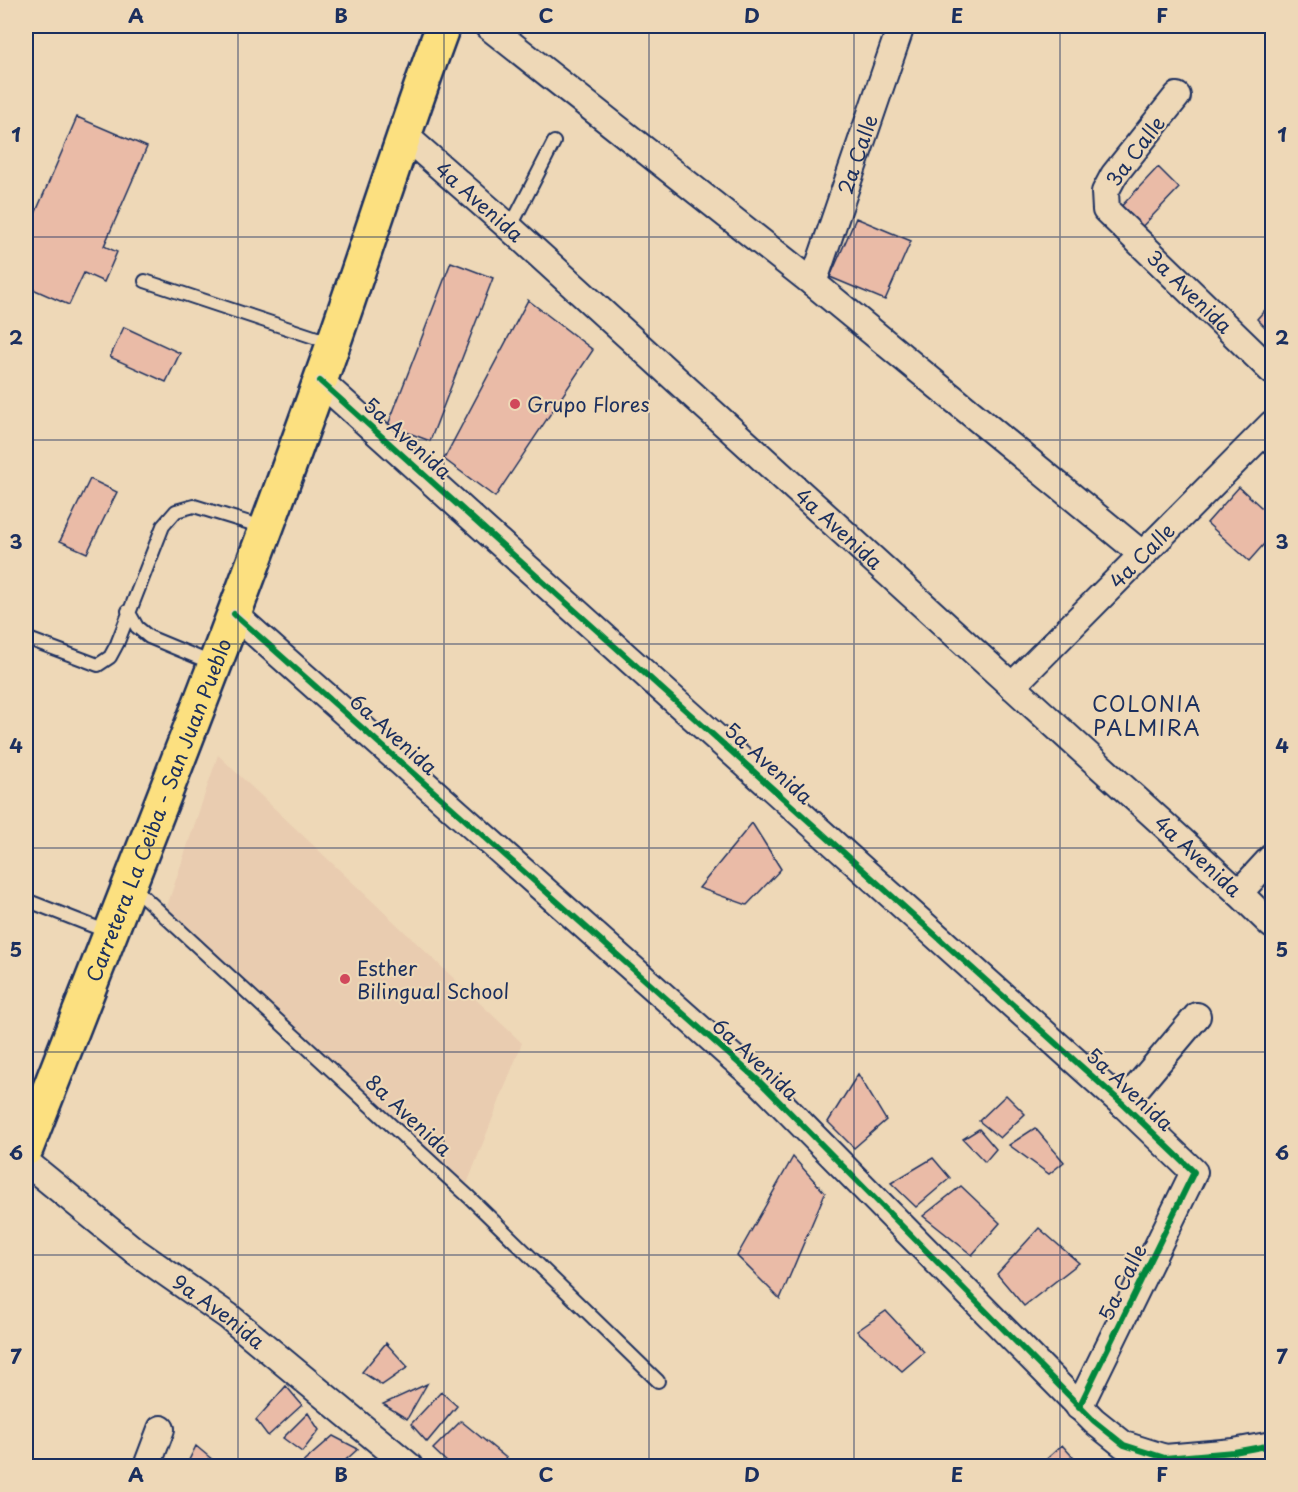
<svg xmlns="http://www.w3.org/2000/svg" width="1298" height="1492" font-family="'Playpen Sans',sans-serif">
  <style>
    .built { fill: #e9ccb0 }
    .building { fill: #eabba7; stroke: #1b2f5e; stroke-width: 1.5 }
    .lines { fill: none; stroke-linecap: round; stroke-linejoin: round }
    .service-casing { stroke: #1b2f5e; stroke-width: 16 }
    .minor-casing { stroke: #1b2f5e; stroke-width: 30 }
    .primary-casing { stroke: #1b2f5e; stroke-width: 38 }
    .service { stroke: #eed8b7; stroke-width: 12 }
    .minor { stroke: #eed8b7; stroke-width: 26 }
    .primary { stroke: #fce080; stroke-width: 33 }
    .cycleway-casing { stroke: #eed8b7; stroke-width: 10 }
    .cycleway { stroke: #00873e; stroke-width: 6 }
    .grid { fill: none; stroke: #1b2f5e; stroke-width: 1.5; stroke-opacity: 0.55 }
    .poi-dot { fill: #d1495b; stroke: #eed8b7; stroke-width: 2 }
    .labels { text-anchor: middle; dominant-baseline: central; stroke-width: 4.5; stroke-linejoin: round; paint-order: stroke }
    .street-label { font-size: 20px; fill: #1b2f5e; stroke: #eed8b7 }
    .poi-label { font-size: 20px; fill: #1b2f5e; stroke: #eed8b7; text-anchor: start }
    .neighbourhood-label { font-size: 21px; letter-spacing: 1.5px; fill: #1b2f5e; stroke: #eed8b7 }
    .neatline { fill: none; stroke: #1b2f5e; stroke-width: 2 }
    .grid-label { font-size: 20px; text-anchor: middle; font-weight: bold; fill: #1b2f5e }
  </style>
  <rect width="100%" height="100%" fill="#eed8b7"/>
  <filter id="ink" filterUnits="userSpaceOnUse"><feTurbulence type="fractalNoise" baseFrequency=".0167" numOctaves="2"/><feDisplacementMap in="SourceGraphic" scale="12" xChannelSelector="R" yChannelSelector="G"/><feConvolveMatrix kernelMatrix="1 2 1 2 8 2 1 2 1" color-interpolation-filters="sRGB"/></filter>
  <g filter="url(#ink)">
    <path class="built" d="M218 755 522 1043 467 1184 164 915Z"/>
    <path class="building" d="M77 117 147 147 104 246 117 252 104 282 84 273 69 305 26 286V210L35 214Z
      M1158 167 1179 188 1137 232 1116 212Z
      M856 218 911 241 885 300 830 277Z
      M451 262 493 278 430 441 388 425Z
      M528 300 593 350 495 497 444 459Z
      M1272 302V334L1257 319Z
      M124 327 180 353 166 382 110 357Z
      M90 479 117 492 87 553 60 541Z
      M1239 487 1272 517V535L1249 561 1207 523Z
      M752 823 781 869 747 905 699 888Z
      M858 1074 886 1120 854 1148 828 1122Z
      M1006 1095 1025 1114 1000 1138 979 1121Z
      M1035 1128 1064 1162 1049 1174 1009 1145Z
      M979 1129 996 1149 985 1162 963 1139Z
      M793 1157 825 1193 780 1299 737 1256Z
      M933 1158 950 1178 916 1207 891 1183Z
      M961 1186 1000 1223 972 1255 923 1216Z
      M1039 1228 1079 1263 1024 1306 997 1274Z
      M886 1311 924 1352 902 1371 857 1331Z
      M386 1343 408 1367 382 1385 362 1372Z
      M427 1384 407 1419 383 1404Z
      M286 1386 302 1405 268 1436 256 1420Z
      M441 1392 457 1406 427 1442 411 1424Z
      M308 1413 319 1430 302 1452 283 1438Z
      M461 1421 516 1466H451L433 1449Z
      M333 1436 358 1449 339 1466H299Z
      M1062 1445 1081 1466H1039Z
      M196 1446 220 1466H186Z"/>
    <g class="lines">
      <defs>
        <path id="service" d="M510 228 554 142
          M145 281 332 343
          M128 611 137 627 149 637 214 664
          M26 638 98 665 110 657 117 644 163 526 176 511 194 506 266 528
          M132 886 469 1197 658 1381
          M26 900 108 932"/>
        <g id="minor">
          <path d="M488 26 813 283 1143 555"/>
          <path id="s1" d="M1177 96 1114 175 1105 192 1106 210 1272 371"/>
          <path id="s2" d="M403 134 510 228 1239 893 1272 925"/>
          <path id="s3" d="M813 283 901 26"/>
          <path d="M320 381 1123 1104 1194 1172 1079 1407"/>
          <path d="M234 614 760 1082 1094 1421 1124 1445 1165 1458 1234 1452 1272 1445"/>
          <path id="s4" d="M1012 686 1272 424"/>
          <path d="M1239 893 1272 857"/>
          <path d="M1123 1104 1197 1016"/>
          <path id="s5" d="M26 1162 135 1251 228 1316 409 1466"/>
          <path d="M147 1466 161 1429"/>
        </g>
        <g id="primary">
          <path id="s6" d="M26 1149C125 895 227 641 319 384 362 265 399 144 443 26"/>
        </g>
      </defs>
      <use href="#service" class="service-casing"/>
      <use href="#minor" class="minor-casing"/>
      <use href="#primary" class="primary-casing"/>
      <use href="#service" class="service"/>
      <use href="#minor" class="minor"/>
      <use href="#primary" class="primary"/>
      <defs>
        <path id="cycleway" d="M320 381 1123 1104 1194 1172 1079 1407
          M234 614 760 1082 1094 1421 1124 1445 1165 1458 1234 1452 1272 1445"/>
      </defs>
      <use href="#cycleway" class="cycleway-casing"/>
      <use href="#cycleway" class="cycleway"/>
    </g>
  </g>
  <path class="grid" d="M238 26V1466M444 26V1466M649 26V1466M854 26V1466M1060 26V1466M26 237H1272M26 440H1272M26 644H1272M26 848H1272M26 1052H1272M26 1255H1272"/>
  <g class="poi-dot">
    <circle cx="515" cy="404" r="6"/>
    <circle cx="345" cy="979" r="6"/>
  </g>
  <g class="labels">
    <g class="street-label">
      <text transform="translate(1135 151) rotate(-53)">3a Calle</text>
      <text stroke="none"><textPath href="#s3" startOffset="136">2a Calle</textPath></text>
      <text stroke="none"><textPath href="#s2" startOffset="102">4a Avenida</textPath></text>
      <text stroke="none"><textPath href="#s1" startOffset="255">3a Avenida</textPath></text>
      <text transform="translate(408 438) rotate(42)">5a Avenida</text>
      <text stroke="none"><textPath href="#s2" startOffset="588">4a Avenida</textPath></text>
      <text stroke="none"><textPath href="#s4" startOffset="184">4a Calle</textPath></text>
      <text transform="translate(394 734) rotate(42)">6a Avenida</text>
      <text transform="translate(769 763) rotate(42)">5a Avenida</text>
      <text stroke="none"><textPath href="#s6" startOffset="364">Carretera La Ceiba - San Juan Pueblo</textPath></text>
      <text stroke="none"><textPath href="#s2" startOffset="1074">4a Avenida</textPath></text>
      <text transform="translate(756 1059) rotate(43)">6a Avenida</text>
      <text transform="translate(1130 1089) rotate(43)">5a Avenida</text>
      <text transform="translate(409 1115) rotate(43)">8a Avenida</text>
      <text transform="translate(1122 1282) rotate(-64)">5a Calle</text>
      <text stroke="none"><textPath href="#s5" startOffset="244">9a Avenida</textPath></text>
    </g>
    <g class="poi-label">
      <text x="527" y="404">Grupo Flores</text>
      <text x="357" y="968">Esther<tspan x="357" dy="23">Bilingual School</tspan></text>
    </g>
    <g class="neighbourhood-label">
      <text x="1147" y="703">COLONIA<tspan x="1147" dy="24">PALMIRA</tspan></text>
    </g>
  </g>
  <rect width="1298" height="1492" fill="none" stroke="#eed8b7" stroke-width="66"/>
  <rect x="33" y="33" width="1232" height="1426" class="neatline"/>
  <g class="grid-label">
    <text x="136" y="23">A</text>
    <text x="341" y="23">B</text>
    <text x="546" y="23">C</text>
    <text x="752" y="23">D</text>
    <text x="957" y="23">E</text>
    <text x="1162" y="23">F</text>
    <text x="16" y="142">1</text>
    <text x="1282" y="142">1</text>
    <text x="16" y="345">2</text>
    <text x="1282" y="345">2</text>
    <text x="16" y="549">3</text>
    <text x="1282" y="549">3</text>
    <text x="16" y="753">4</text>
    <text x="1282" y="753">4</text>
    <text x="16" y="957">5</text>
    <text x="1282" y="957">5</text>
    <text x="16" y="1160">6</text>
    <text x="1282" y="1160">6</text>
    <text x="16" y="1364">7</text>
    <text x="1282" y="1364">7</text>
    <text x="136" y="1482">A</text>
    <text x="341" y="1482">B</text>
    <text x="546" y="1482">C</text>
    <text x="752" y="1482">D</text>
    <text x="957" y="1482">E</text>
    <text x="1162" y="1482">F</text>
  </g>
</svg>
